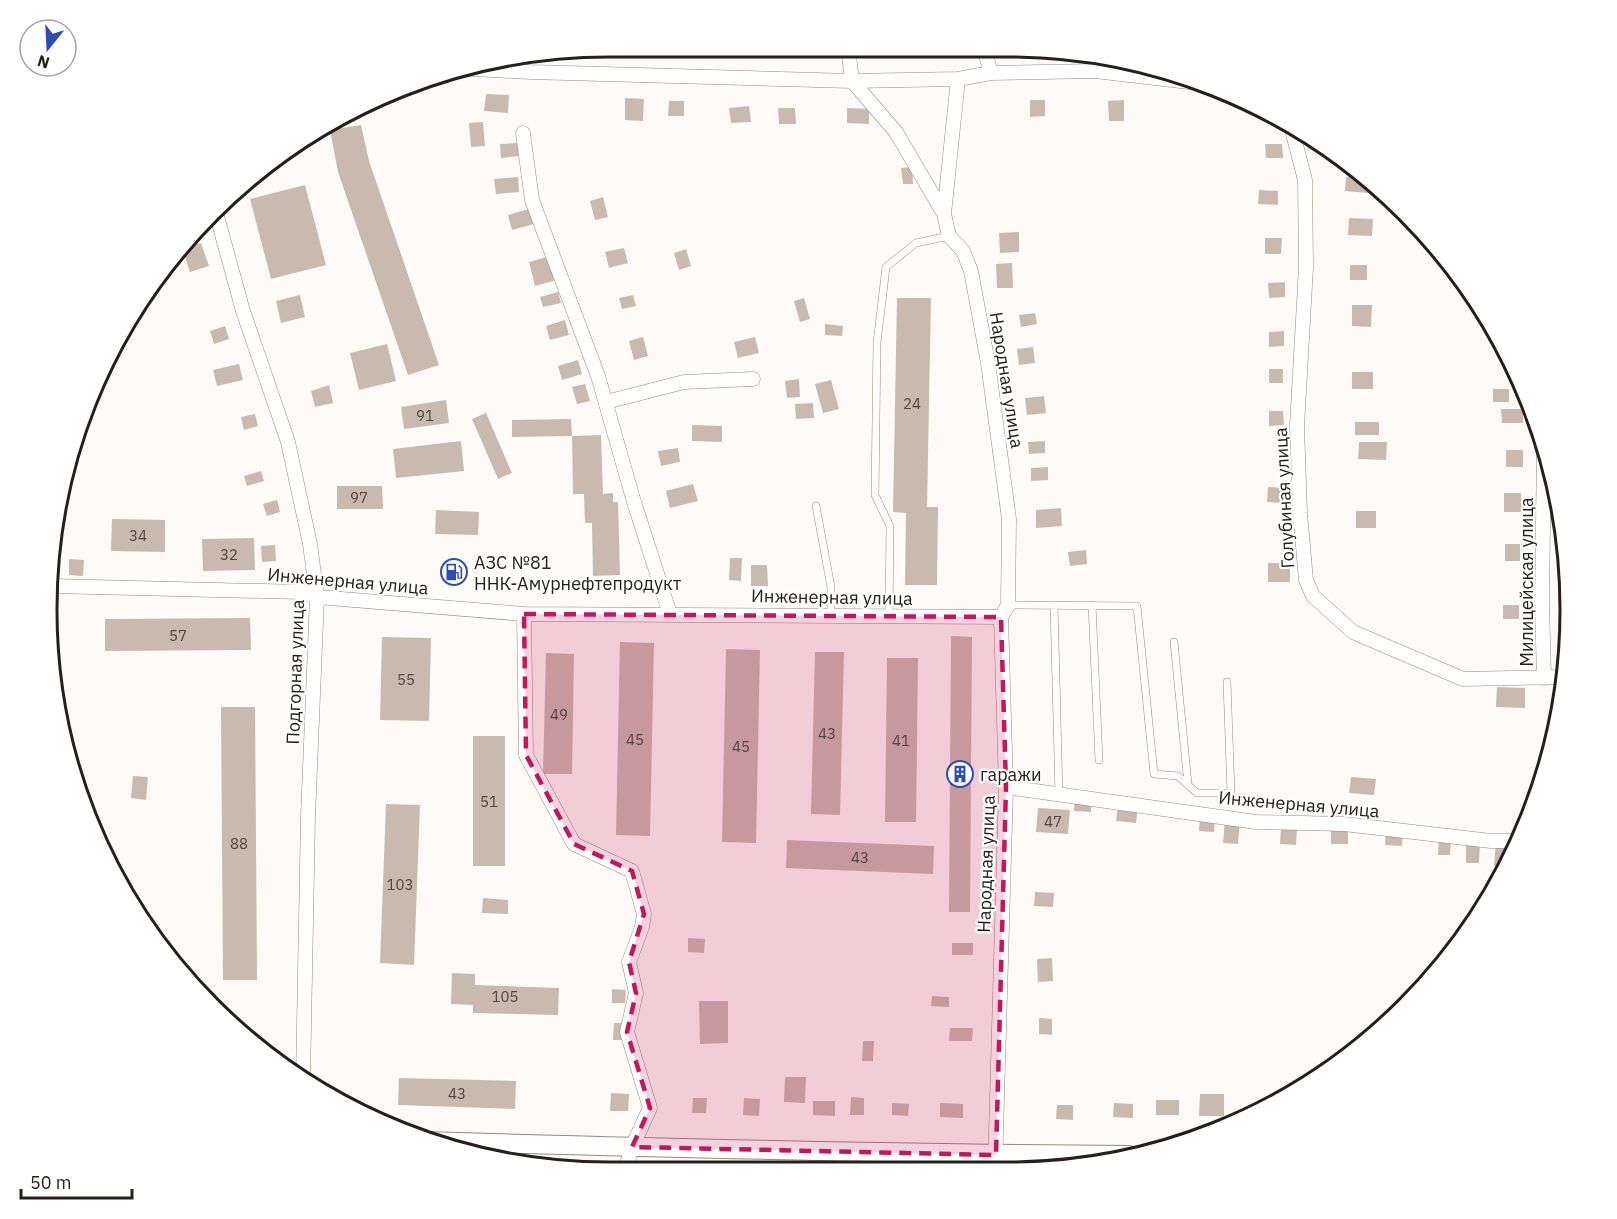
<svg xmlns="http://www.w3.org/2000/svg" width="1617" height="1219" font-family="'IBM Plex Sans',sans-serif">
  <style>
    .building { fill: #c9b9ae }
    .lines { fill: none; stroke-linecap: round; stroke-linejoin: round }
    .service-casing { stroke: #98887e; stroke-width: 8 }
    .minor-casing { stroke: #98887e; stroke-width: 15 }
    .tertiary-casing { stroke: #98887e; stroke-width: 20 }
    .service { stroke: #fff; stroke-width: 7 }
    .minor { stroke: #fff; stroke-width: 14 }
    .tertiary { stroke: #fff; stroke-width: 18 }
    .marked { fill: #c2185b; fill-opacity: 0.2; stroke: #c2185b; stroke-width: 4.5; stroke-dasharray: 12 8; stroke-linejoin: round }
    .labels { text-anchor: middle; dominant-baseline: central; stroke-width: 4.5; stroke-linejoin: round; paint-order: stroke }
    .number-label { font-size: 15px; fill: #4f4640 }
    .street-label { font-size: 18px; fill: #26201c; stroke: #fff }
    .poi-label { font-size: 18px; fill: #26201c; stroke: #fff; text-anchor: start }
    .rim { fill: none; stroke: #26201c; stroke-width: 3 }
  </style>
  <rect width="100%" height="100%" fill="#fefaf8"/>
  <path class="building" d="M486 94 509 95 508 113 484 111Z
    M625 98 644 99 643 121 625 120Z
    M1030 100H1045V116L1030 117Z
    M1124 100V121H1109L1108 101Z
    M669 101H684V116H668Z
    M749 106 751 122 731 123 729 108Z
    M778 108H795L796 124H779Z
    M847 108 869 109V124L847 123Z
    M483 122 485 146 471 147 469 123Z
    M361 125 369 161 439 365 408 375 338 172 330 130Z
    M518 143 519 156 501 158 500 144Z
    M1265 144H1282L1283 158H1266Z
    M912 167 913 184H903L901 168Z
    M518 177 519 192 496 194 494 179Z
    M1346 177 1364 178 1370 184 1369 193 1345 191Z
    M305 185 326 265 271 279 250 199Z
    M1259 190 1278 191V205L1258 204Z
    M603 197 608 217 595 220 590 201Z
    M529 209 534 224 512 230 508 215Z
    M1349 218 1373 219 1372 236 1348 235Z
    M1019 232V252L1000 253 999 233Z
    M1265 238H1282L1281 254H1265Z
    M201 243 209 266 190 272 183 251 185 248Z
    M624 248 628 263 609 268 605 252Z
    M686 249 691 266 679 270 674 253Z
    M551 256 557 280 535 286 529 262Z
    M1012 263 1013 288H997L996 264Z
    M1350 265H1367V280H1350Z
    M1285 282V297L1269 298 1268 283Z
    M558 292 561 303 543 307 540 297Z
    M300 295 305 317 281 323 276 301Z
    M633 295 636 306 622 309 619 298Z
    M804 298 810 319 800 322 794 301Z
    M897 298H931L927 507H938L937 585H905L906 513 893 512Z
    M1352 305H1372L1371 327 1352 326Z
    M1035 313 1037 324 1021 327 1019 315Z
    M565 320 569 335 550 340 546 326Z
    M825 324 843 326 842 336 825 335Z
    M225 326 229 339 214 344 210 331Z
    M1284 331V346L1269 347V332Z
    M643 337 648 356 634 360 629 341Z
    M755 337 759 353 738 358 734 342Z
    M387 344 396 381 359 390 350 353Z
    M1033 347 1035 363 1019 365 1017 349Z
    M578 360 582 374 562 380 558 366Z
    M1507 362H1511L1518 376H1507Z
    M239 364 243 380 217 386 213 370Z
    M1269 369H1283V383H1269Z
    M1352 372H1373V389H1352Z
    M799 379 800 397 787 398 785 381Z
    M831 380 839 409 823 413 815 384Z
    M585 384 590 401 577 404 572 387Z
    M329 385 333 403 315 407 311 391Z
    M1493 389H1509V402H1493Z
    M1044 396 1046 413 1027 415 1025 398Z
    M446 400 449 423 404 429 401 407Z
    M813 403 814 418 796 419 795 404Z
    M1501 409H1523V423H1502Z
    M1269 411H1283L1284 425 1269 426Z
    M486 413 512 473 498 479 472 419Z
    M255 414 258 426 244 430 241 417Z
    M571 419 572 436 512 437V420Z
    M1355 422H1379V435H1355Z
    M692 425 722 426V442L692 441Z
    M601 435 603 494 613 493V502H618L620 575 593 576 592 523H585L584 494H573L572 436Z
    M461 441 464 471 396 478 393 449Z
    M1045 441V453L1029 454 1028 442Z
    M1359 442H1387L1386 460 1358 459Z
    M678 448 680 462 661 466 658 451Z
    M1506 450H1523V467H1506Z
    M1048 467V480L1031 481V468Z
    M261 471 264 481 247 486 244 476Z
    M693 484 698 501 670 508 666 491Z
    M337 486H382L383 509H337Z
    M1268 487 1285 488 1284 503 1267 502Z
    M1504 493H1521L1522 512H1504Z
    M277 500 280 512 267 516 263 504Z
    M1061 508 1062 526 1036 528V510Z
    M436 510 479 512 478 535 435 534Z
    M1356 511H1376V528H1356Z
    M112 519 165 520V552L111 551Z
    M254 538 255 570 203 571 202 539Z
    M1505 544H1520V561H1505Z
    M275 545 276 561 262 562 261 546Z
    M1086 550 1087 564 1070 566 1068 552Z
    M730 558H742L741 581 729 580Z
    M69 559 84 560 83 576 69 575Z
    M1268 563H1290V582H1268Z
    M751 565H767L768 586H751Z
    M1503 605H1519V619H1503Z
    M250 618 251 650 105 651V619Z
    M951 636 972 637 970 912H949Z
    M382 637 431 638 429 721 380 720Z
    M620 642 654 643 650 836 616 835Z
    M726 649 760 650 756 843 722 842Z
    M815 652H844L840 815 811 814Z
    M546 653 574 654 572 774H543Z
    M887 658H918L916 822H885Z
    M1497 687 1525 688V708L1496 707Z
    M221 707H255L257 980H223Z
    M473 736H505V866H473Z
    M133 776 148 777 146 800 131 798Z
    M1351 777 1376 779 1374 795 1349 793Z
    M1075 795 1092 796 1091 812 1074 811Z
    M386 804 420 805 414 965 380 963Z
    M1118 805 1138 807 1136 823 1116 821Z
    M1038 808 1070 810 1068 834 1036 832Z
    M1200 816 1215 817 1214 832 1199 831Z
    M1225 819 1240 820 1238 844 1223 843Z
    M1331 826H1348V844H1331Z
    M1281 827 1297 828 1296 845 1280 844Z
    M1386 831 1403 832 1402 846 1385 845Z
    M1439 837 1451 838 1450 855H1438Z
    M787 840 934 846 933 874 786 868Z
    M1466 842H1480L1479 863H1466Z
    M1496 842 1513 844 1512 854 1505 867 1494 866Z
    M1035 892 1054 893 1053 907 1034 906Z
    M483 898 508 900V914L482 913Z
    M688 938 705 939 704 953 688 952Z
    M952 943H973V955H952Z
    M1052 958 1053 981 1038 982 1037 959Z
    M452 973 475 974V985L559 988 558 1015 473 1013V1005L451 1004Z
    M612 989 626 990 625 1003H612Z
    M932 996 949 997V1007L931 1006Z
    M699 1001H728V1043L700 1044Z
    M1039 1018 1052 1019V1035L1039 1034Z
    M614 1023H624V1040H613Z
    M950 1028H973L972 1041H949Z
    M863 1041H874L873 1061H862Z
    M785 1077H806L805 1103 784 1102Z
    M399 1078 516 1081 515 1109 398 1105Z
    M611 1093 629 1094 628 1111H610Z
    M1200 1094H1224V1116H1199Z
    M851 1097 864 1098V1115H850Z
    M693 1098H707L706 1113H692Z
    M744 1098 760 1099 759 1116 743 1115Z
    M1156 1100H1179V1115H1156Z
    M813 1101H835V1116L813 1115Z
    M892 1103 909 1104 908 1116 892 1115Z
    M940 1103 963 1104V1118L940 1117Z
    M1114 1103 1133 1104V1118L1113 1117Z
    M1057 1105H1073V1120L1056 1119Z"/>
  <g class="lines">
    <defs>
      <path id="service" d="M816 506 831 587V615
        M1008 605 1137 606 1154 774 1178 776 1197 793H1231L1227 682
        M1054 605 1059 795
        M1092 605 1099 760
        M889 615 890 526 875 495 877 343 886 267 916 243 949 236
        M1174 642 1188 784"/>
      <path id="minor" d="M848 47 852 81 896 132 944 214 949 236 963 251 971 271 988 363 1009 519 1008 605 1001 617 1006 787 995 1168
        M984 48 991 73
        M457 68 530 72 852 81 958 79 991 73 1095 71 1198 83
        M1291 126 1305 180 1306 267 1297 426 1300 513 1306 580 1313 596 1353 632 1463 679 1564 677
        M523 133 532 200 598 376 634 502 670 614
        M215 209 243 311 288 442 310 544 317 597 308 817 303 1078
        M944 214 958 79
        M606 402 684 382 753 379
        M52 586 302 592 317 597 524 614 1001 617
        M524 614 526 755 574 844 632 871 644 914 642 927 629 962 636 993 627 1032 650 1108 632 1147 626 1168
        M1544 678 1542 603 1544 450
        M1006 787 1256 822 1344 824 1491 841H1519"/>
      <path id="tertiary" d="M424 1141C659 1148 894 1154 1129 1155"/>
    </defs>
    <use href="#service" class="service-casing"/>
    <use href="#minor" class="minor-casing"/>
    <use href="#tertiary" class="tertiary-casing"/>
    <use href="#service" class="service"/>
    <use href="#minor" class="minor"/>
    <use href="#tertiary" class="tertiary"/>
  </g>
  <path class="marked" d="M524 614 1001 617 1006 787 996 1155 632 1147 650 1108 627 1032 636 993 629 962 644 914 632 871 574 844 526 755Z"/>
  <defs>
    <symbol id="fuel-ring" viewBox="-11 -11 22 22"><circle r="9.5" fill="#fff" stroke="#2c4cbc" stroke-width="1.5"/><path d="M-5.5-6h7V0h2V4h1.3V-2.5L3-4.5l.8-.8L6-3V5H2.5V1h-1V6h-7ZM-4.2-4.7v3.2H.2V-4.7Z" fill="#2c4cbc"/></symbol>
    <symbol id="building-ring" viewBox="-11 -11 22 22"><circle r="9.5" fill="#fff" stroke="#2c4cbc" stroke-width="1.5"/><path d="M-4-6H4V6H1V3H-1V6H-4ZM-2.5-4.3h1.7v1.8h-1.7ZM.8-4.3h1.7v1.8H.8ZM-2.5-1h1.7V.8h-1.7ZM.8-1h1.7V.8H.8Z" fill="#2c4cbc"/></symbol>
  </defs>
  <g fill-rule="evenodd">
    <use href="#fuel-ring" x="439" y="557" width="30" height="30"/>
    <use href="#building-ring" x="945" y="759" width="30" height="30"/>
  </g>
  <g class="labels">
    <g class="number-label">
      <text x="912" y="403">24</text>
      <text x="425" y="415">91</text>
      <text x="359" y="497">97</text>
      <text x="138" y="535">34</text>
      <text x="229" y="554">32</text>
      <text x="178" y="635">57</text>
      <text x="406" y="679">55</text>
      <text x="559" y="714">49</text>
      <text x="827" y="733">43</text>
      <text x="635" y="739">45</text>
      <text x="901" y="740">41</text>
      <text x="741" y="746">45</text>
      <text x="489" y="801">51</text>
      <text x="1053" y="821">47</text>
      <text x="239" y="843">88</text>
      <text x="860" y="857">43</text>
      <text x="400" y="884">103</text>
      <text x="505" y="996">105</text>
      <text x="457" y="1093">43</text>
    </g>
    <g class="street-label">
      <text transform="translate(1007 380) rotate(81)">Народная улица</text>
      <text transform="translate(1284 498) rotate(-93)">Голубиная улица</text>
      <text transform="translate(348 581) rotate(5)">Инженерная улица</text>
      <text transform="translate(1526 582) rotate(-90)">Милицейская улица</text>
      <text transform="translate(832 597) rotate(1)">Инженерная улица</text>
      <text transform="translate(295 672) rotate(-88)">Подгорная улица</text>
      <text transform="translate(1299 804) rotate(5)">Инженерная улица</text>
      <text transform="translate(986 864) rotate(-88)">Народная улица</text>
    </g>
    <g class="poi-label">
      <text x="474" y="562">АЗС №81<tspan x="474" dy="21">ННК-Амурнефтепродукт</tspan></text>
      <text x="980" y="774">гаражи</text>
    </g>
  </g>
  <path d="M0 0H1617V1219H0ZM609 57H1008A552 552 0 0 1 1560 609V610A552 552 0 0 1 1008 1162H609A552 552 0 0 1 57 610V609A552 552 0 0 1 609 57Z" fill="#fff" fill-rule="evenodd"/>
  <path class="rim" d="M609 57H1008A552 552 0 0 1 1560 609V610A552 552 0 0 1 1008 1162H609A552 552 0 0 1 57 610V609A552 552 0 0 1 609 57Z"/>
  <g transform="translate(48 48) rotate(198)"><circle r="28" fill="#ffffff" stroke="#a8a6a4" stroke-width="1.5"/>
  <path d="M0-4.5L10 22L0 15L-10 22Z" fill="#2c4cbc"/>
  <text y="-9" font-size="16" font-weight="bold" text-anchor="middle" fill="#26201c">N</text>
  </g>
  <path d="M21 1189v9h111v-9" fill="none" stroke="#26201c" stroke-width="3"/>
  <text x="30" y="1189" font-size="18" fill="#26201c" stroke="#ffffff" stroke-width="4.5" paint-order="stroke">50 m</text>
</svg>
